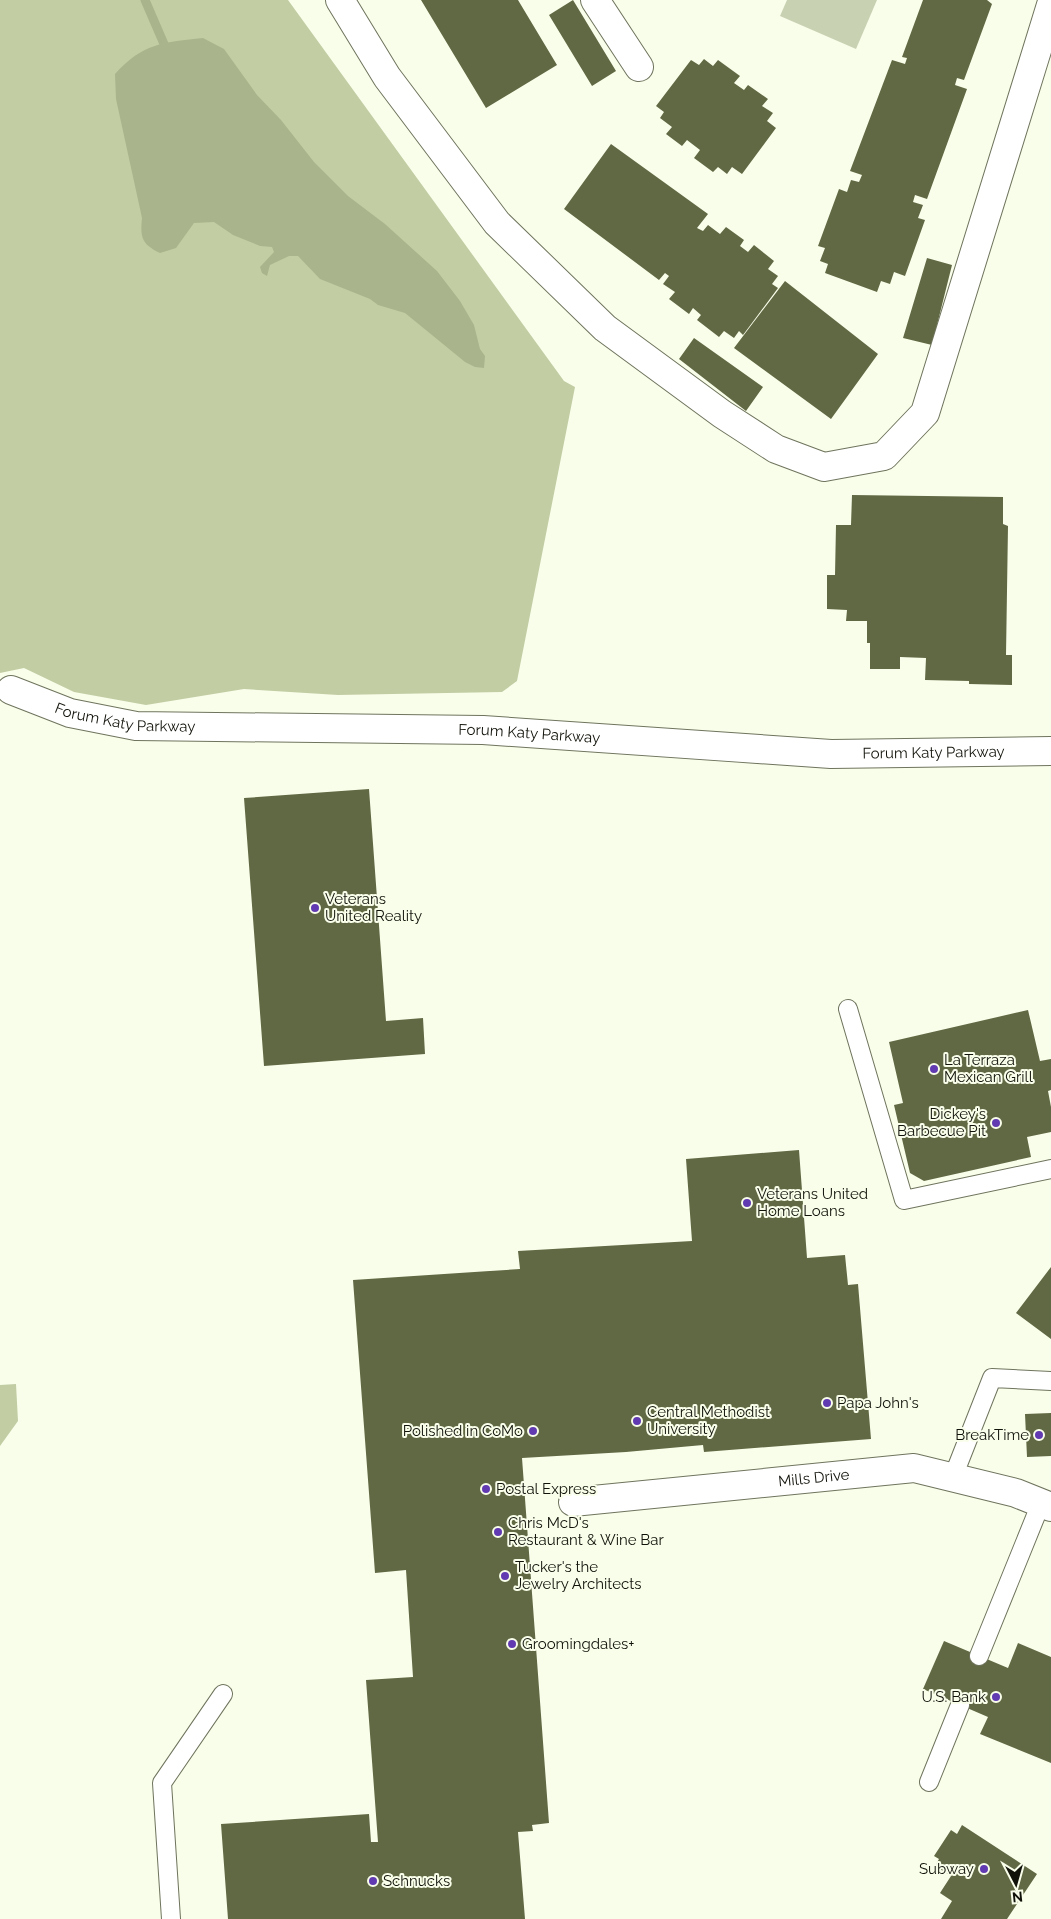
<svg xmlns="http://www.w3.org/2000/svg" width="1051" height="1919" font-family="Raleway,sans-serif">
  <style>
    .green { fill: #c9d1b3 }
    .forest { fill: #c2cda4 }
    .water { fill: #aab48c }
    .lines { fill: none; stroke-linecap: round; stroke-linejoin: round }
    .stream { stroke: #aab48c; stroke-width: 9 }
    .building { fill: #606944 }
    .service-casing { stroke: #6e745d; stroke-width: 20 }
    .minor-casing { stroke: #6e745d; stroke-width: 30 }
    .service { stroke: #fff; stroke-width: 18 }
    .minor { stroke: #fff; stroke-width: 28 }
    .poi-dot { fill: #613ab2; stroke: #f9feea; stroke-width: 2 }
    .labels { text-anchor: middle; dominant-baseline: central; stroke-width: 4; stroke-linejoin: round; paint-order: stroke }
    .street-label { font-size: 15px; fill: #11130a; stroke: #f9feea }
    .poi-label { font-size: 15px; fill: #11130a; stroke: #f9feea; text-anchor: start }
  </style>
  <rect width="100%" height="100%" fill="#f9feea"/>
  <path class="green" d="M787 0H877L856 49 780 16Z"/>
  <path class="forest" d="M0 0H288L564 381 575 387 517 681 502 692 338 695 244 689 146 705 74 692 24 668 0 673Z
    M16 1384 18 1421 0 1446V1385Z"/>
  <path class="water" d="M203 38 224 49 257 95 281 120 314 162 348 196 385 224 437 271 460 301 474 325 480 349 485 356 484 368 475 367 465 362 405 313 378 305 370 299 320 279 298 256H289L270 265 267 276 262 273 260 267 274 252 272 247 260 246 233 235 214 222 194 223 176 248 160 253C142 244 140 238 142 218L116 99 115 74C143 43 164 42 203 38Z"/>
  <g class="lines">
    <path class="stream" d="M145 0 164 44"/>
  </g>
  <path class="building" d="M421 0H518L557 65 486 108Z
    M573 0 616 71 592 86 549 15Z
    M923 0H987L992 4 964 80 957 78 955 85 967 89 927 199 915 195 913 202 923 205 918 218 925 220 905 276 894 272 890 284 881 281 877 292 825 273 828 264 820 261 825 248 818 246 839 189 847 192 851 180 859 182 862 175 850 171 892 60 905 64 907 58 902 57Z
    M704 59 713 66 718 60 740 76 734 83 744 90 748 85 768 99 762 106 773 113 767 121 776 128 742 174 732 167 727 174 718 167 713 172 694 158 700 150 687 140 682 146 666 134 672 127 660 118 664 112 656 106 691 60 699 65Z
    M611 144 708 214 697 228 703 231 708 225 720 234 726 227 744 240 740 246 748 252 754 245 774 261 768 269 778 276 772 284 778 288 743 335 739 331 734 338 724 331 719 337 697 320 701 315 693 308 689 314 669 299 675 292 663 284 669 276 665 273 659 280 564 209Z
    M927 258 952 265 932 345 903 338Z
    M785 281 878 354 831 419 734 348Z
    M694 338 763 387 746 411 679 359Z
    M852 495 1003 497V524L1008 526 1006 655H1012V685L969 684V681L925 680 926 658 900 657V669H870V643H867V621H846L847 610 827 609V575H835L836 525H851Z
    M369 789 386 1021 423 1018 425 1054 264 1066 244 798Z
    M1028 1010 1040 1061 1051 1059V1090L1048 1091 1051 1107V1132L1027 1137 1031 1157 924 1181 910 1173 894 1105 903 1103 889 1042Z
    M799 1150 807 1258 845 1255 848 1285 858 1284 871 1439 704 1452 703 1445 626 1452 522 1458 549 1823 532 1825 533 1831 518 1832 525 1919H228L221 1824 369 1814 371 1842H378L366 1680 413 1677 406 1570 375 1573 353 1280 520 1269 518 1251 692 1241 686 1159Z
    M1051 1267V1339L1016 1313Z
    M1051 1413V1456L1027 1457 1025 1414Z
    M944 1641 1008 1668 1018 1643 1051 1657V1763L980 1734 988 1717 923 1689Z
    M962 1825 1037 1874 1007 1919H941L952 1901 940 1893 951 1876 935 1866 939 1859 934 1856 951 1830 957 1834Z"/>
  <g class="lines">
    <defs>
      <path id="service" d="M848 1009 904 1200 1051 1169
        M953 1477 992 1378 1051 1381
        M979 1656 1041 1503
        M929 1782 960 1705
        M171 1919 162 1783 223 1694"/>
      <g id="minor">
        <path d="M340 0 387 77 497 223 605 328 722 414 776 449 824 467 884 456 925 413 1051 5"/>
        <path d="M595 0 639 67"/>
        <path id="s1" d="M11 690 70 713 136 726 483 730 831 754 1051 751"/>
        <path id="s2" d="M573 1502 914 1468 1016 1493 1051 1507"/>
      </g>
    </defs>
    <use href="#service" class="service-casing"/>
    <use href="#minor" class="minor-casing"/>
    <use href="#service" class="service"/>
    <use href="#minor" class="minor"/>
  </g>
  <g class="poi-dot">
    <circle cx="315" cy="908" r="5"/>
    <circle cx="934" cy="1069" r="5"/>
    <circle cx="996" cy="1123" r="5"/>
    <circle cx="747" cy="1203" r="5"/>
    <circle cx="827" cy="1403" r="5"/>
    <circle cx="637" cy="1421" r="5"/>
    <circle cx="533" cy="1431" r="5"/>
    <circle cx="1039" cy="1435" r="5"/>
    <circle cx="486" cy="1489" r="5"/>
    <circle cx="498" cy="1532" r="5"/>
    <circle cx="505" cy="1576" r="5"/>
    <circle cx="512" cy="1644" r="5"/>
    <circle cx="996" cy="1697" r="5"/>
    <circle cx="984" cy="1869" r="5"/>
    <circle cx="373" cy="1881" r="5"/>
  </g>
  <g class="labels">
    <g class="street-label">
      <text stroke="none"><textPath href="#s1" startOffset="119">Forum Katy Parkway</textPath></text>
      <text stroke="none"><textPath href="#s1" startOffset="524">Forum Katy Parkway</textPath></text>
      <text stroke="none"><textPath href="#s1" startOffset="929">Forum Katy Parkway</textPath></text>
      <text stroke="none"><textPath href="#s2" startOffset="242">Mills Drive</textPath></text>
    </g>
    <g class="poi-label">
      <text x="325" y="899">Veterans<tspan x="325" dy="17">United Reality</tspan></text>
      <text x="944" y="1060">La Terraza<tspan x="944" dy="17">Mexican Grill</tspan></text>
      <text x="986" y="1114" text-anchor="end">Dickey's<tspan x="986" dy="17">Barbecue Pit</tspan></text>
      <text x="757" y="1194">Veterans United<tspan x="757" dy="17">Home Loans</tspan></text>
      <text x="837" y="1403">Papa John's</text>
      <text x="647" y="1412">Central Methodist<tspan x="647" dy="17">University</tspan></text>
      <text x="523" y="1431" text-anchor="end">Polished in CoMo</text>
      <text x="1029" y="1435" text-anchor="end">BreakTime</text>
      <text x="496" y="1489">Postal Express</text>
      <text x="508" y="1523">Chris McD's<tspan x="508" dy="17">Restaurant &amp; Wine Bar</tspan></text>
      <text x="515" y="1567">Tucker's the<tspan x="515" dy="17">Jewelry Architects</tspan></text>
      <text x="522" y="1644">Groomingdales+</text>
      <text x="986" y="1697" text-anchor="end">U.S. Bank</text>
      <text x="974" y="1869" text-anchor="end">Subway</text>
      <text x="383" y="1881">Schnucks</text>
    </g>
  </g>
  <g transform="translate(1016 1884) rotate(174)" stroke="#f9feea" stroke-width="4" paint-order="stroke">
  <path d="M0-4L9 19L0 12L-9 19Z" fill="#11130a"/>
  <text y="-8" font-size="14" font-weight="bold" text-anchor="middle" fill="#11130a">N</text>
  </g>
</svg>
